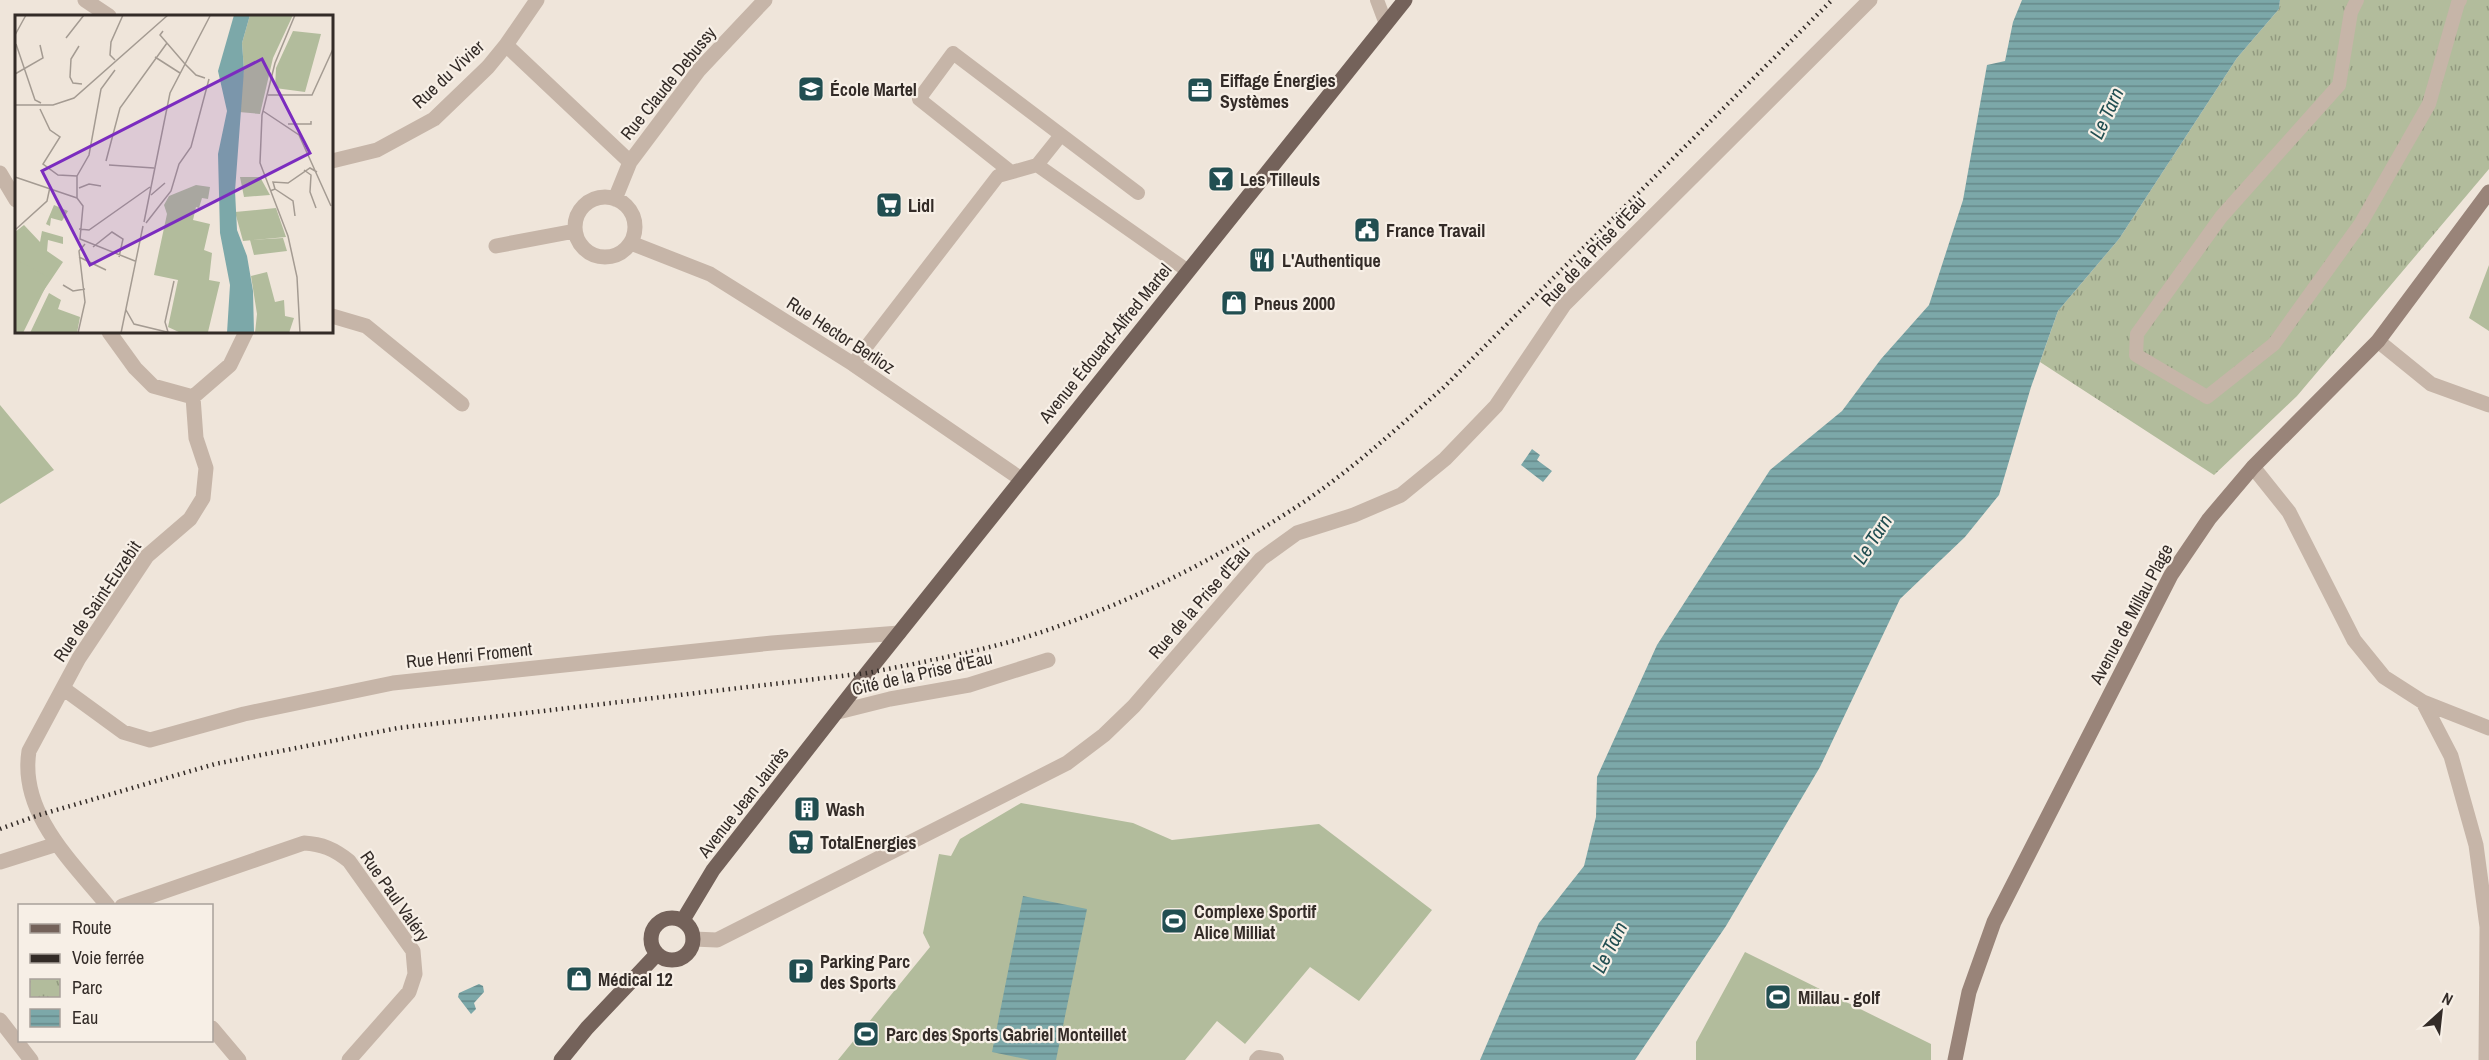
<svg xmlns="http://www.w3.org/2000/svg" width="2489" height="1060" font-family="'Archivo Narrow',sans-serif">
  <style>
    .grass { fill: #b2bc9c }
    .park { fill: url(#park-tufts) }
    .water { fill: url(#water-rules) }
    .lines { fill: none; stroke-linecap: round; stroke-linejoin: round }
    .lane { stroke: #c6b5a8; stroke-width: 14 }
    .street { stroke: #c6b5a8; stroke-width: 15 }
    .secondary { stroke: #998479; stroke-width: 15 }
    .primary { stroke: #74625a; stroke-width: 15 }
    .rail { stroke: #332b27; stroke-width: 4.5; stroke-dasharray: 1.5 4.5; stroke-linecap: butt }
    .labels { text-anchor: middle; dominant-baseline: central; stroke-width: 4.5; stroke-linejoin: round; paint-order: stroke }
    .street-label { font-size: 18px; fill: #332b27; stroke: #f7efe6 }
    .poi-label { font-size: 18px; font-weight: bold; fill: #332b27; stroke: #f7efe6; text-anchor: start }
    .water-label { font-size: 20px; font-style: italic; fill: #214e51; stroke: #f7efe6 }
    .inset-road { fill: none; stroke: #a49b92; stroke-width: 1.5 }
    .view { fill: #7b2cbf; fill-opacity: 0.15; stroke: #7b2cbf; stroke-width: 3 }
    .inset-edge { fill: none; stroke: #332b27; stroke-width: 3 }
  </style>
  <defs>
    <pattern id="park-tufts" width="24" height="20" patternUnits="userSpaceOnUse" patternTransform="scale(1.5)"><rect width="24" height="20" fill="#b2bc9c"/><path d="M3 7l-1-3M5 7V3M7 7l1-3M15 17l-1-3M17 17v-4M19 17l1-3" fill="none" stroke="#91997f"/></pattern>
    <pattern id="water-rules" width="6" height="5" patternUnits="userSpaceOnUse" patternTransform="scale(1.5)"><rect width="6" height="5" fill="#7ca8a9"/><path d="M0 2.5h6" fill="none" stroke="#66898a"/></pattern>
  </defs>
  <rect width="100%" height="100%" fill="#efe5da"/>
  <path class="grass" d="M2489 265V331L2469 318Z
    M0 405 54 470 0 504Z
    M1021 803 1133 823 1172 840 1319 824 1432 910 1359 1001 1310 967 1245 1044 1217 1021 1185 1060H838L930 947 923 933 939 854 951 856 960 839Z
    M1745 952 1931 1044V1060H1696V1042Z"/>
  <path class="park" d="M2280 0H2489V169L2297 396 2214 475 2040 362 2058 311 2119 239 2237 58 2279 9Z"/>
  <path class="water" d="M2022 0H2280L2279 9 2237 58 2119 239 2058 311 2031 387 1999 495 1965 537 1900 599 1820 767 1726 926 1635 1060H1480L1539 923 1584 866 1596 817 1597 777 1657 645 1770 470 1842 411 1881 359 1929 305 1963 200 1987 65 2005 61 2013 22Z
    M1532 449 1540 455 1537 460 1552 471 1543 482 1521 465Z
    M1023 896 1087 909 1056 1060H1030L992 1052Z
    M479 984 483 986 484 992 474 1003 476 1009 471 1014 458 997 459 993Z"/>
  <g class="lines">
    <path class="lane" d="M1377 0 1386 24
      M2357 0 2351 12 2339 85 2221 217 2137 334 2136 355 2207 397 2274 344 2361 223 2429 104 2458 3 2460 0
      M1037 165 1188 271
      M1011 172 919 99 953 53 1138 193
      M853 364 998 176 1037 165 1061 135
      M1256 1060 1259 1057 1277 1060"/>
    <path class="street" d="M85 0 109 16
      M506 45 630 162
      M332 161 377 150 434 119 488 67 506 45 537 0
      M0 173 16 200
      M575 227a30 30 0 1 1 60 0a30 30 0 1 1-60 0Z
      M615 199 630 162 699 70 765 0
      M631 243 710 274 853 364 1021 479
      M496 246 575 231
      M332 316 366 326 462 404
      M109 332 135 368 153 386 193 397
      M2378 341 2431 384 2489 405
      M2253 467 2289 512 2354 640 2384 677 2423 702 2451 756 2476 845 2487 927 2486 1060
      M64 689 123 732 150 740 244 714 393 683 772 643 899 633
      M2423 702 2489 728
      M838 712 890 699 969 685 1048 660
      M0 862 57 844
      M108 906C72 862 19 813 29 751L79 658 147 556 190 519 203 498 206 468 196 438 193 397 230 365 246 332
      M122 906 304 843C322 844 334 849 349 861L413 951 415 974 409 992 349 1060
      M693 939 717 940 1067 763 1104 735 1134 706 1261 559 1297 533 1354 515 1401 495 1445 459 1496 406 1564 305 1870 0
      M0 1020 31 1060
      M212 1028 239 1060"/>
    <path class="secondary" d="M1955 1060 1969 992 1994 922 2171 575 2209 519 2253 467 2378 341 2489 192"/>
    <path class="primary" d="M651 939a21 21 0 1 1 42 0a21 21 0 1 1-42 0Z
      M683 920 713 870 867 673 1405 0
      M561 1060 587 1028 657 954"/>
    <path class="rail" d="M0 829 39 815 215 764 398 728 867 673C919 663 972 653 1023 638 1117 609 1208 564 1290 511 1345 476 1394 431 1443 388L1832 0"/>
  </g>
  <defs>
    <symbol id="school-square" viewBox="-11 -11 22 22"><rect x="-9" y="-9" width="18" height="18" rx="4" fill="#214e51" stroke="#f7efe6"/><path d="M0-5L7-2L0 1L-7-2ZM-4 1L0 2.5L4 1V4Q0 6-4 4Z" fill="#fff"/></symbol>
    <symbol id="office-square" viewBox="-11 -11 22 22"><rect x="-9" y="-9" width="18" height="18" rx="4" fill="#214e51" stroke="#f7efe6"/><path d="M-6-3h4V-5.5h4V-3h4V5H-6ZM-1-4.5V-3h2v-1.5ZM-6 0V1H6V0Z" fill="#fff"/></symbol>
    <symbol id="bar-square" viewBox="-11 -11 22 22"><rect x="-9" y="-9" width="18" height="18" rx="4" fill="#214e51" stroke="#f7efe6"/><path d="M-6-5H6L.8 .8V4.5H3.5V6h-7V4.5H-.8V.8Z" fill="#fff"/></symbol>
    <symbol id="supermarket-square" viewBox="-11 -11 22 22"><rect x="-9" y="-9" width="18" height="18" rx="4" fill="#214e51" stroke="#f7efe6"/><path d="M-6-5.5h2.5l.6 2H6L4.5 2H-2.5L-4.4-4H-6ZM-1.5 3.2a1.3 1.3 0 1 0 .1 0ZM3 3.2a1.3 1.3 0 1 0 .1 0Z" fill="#fff"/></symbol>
    <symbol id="civic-square" viewBox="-11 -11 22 22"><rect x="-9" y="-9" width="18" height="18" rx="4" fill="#214e51" stroke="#f7efe6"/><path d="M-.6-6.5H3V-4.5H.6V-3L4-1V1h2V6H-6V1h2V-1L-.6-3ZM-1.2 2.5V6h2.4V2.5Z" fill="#fff"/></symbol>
    <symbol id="restaurant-square" viewBox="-11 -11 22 22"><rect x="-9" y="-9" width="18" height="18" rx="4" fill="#214e51" stroke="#f7efe6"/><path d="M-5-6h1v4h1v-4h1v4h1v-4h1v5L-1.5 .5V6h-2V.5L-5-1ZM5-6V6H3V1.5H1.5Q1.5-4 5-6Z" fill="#fff"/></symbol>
    <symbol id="shop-square" viewBox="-11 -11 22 22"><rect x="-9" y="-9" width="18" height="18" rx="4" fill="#214e51" stroke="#f7efe6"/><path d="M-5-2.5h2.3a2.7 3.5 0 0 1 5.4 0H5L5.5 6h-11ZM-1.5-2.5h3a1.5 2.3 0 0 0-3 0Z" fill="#fff"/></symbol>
    <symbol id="building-square" viewBox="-11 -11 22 22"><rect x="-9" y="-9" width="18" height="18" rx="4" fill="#214e51" stroke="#f7efe6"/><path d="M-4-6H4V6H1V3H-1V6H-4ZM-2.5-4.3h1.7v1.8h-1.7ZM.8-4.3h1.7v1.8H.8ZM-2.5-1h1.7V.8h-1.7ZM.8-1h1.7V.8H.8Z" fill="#fff"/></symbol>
    <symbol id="stadium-square" viewBox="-11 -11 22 22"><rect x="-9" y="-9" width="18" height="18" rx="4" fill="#214e51" stroke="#f7efe6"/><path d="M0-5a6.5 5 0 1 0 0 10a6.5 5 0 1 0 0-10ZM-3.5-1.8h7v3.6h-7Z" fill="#fff"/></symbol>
    <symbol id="parking-square" viewBox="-11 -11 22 22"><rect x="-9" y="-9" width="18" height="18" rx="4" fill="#214e51" stroke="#f7efe6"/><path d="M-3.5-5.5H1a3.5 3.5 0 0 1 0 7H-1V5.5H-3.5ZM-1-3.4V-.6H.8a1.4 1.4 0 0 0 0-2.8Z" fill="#fff"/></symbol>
  </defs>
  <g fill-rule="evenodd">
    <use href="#school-square" x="796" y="74" width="30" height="30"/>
    <use href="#office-square" x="1185" y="75" width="30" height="30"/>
    <use href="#bar-square" x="1206" y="164" width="30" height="30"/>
    <use href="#supermarket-square" x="874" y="190" width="30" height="30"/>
    <use href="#civic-square" x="1352" y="215" width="30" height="30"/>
    <use href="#restaurant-square" x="1247" y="245" width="30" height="30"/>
    <use href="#shop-square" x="1219" y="288" width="30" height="30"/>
    <use href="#building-square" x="792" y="794" width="30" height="30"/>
    <use href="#supermarket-square" x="786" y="827" width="30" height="30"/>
    <use href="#stadium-square" x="1159" y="906" width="30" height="30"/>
    <use href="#parking-square" x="786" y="956" width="30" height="30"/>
    <use href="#shop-square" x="564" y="964" width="30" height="30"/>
    <use href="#stadium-square" x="1763" y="982" width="30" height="30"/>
    <use href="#stadium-square" x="851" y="1019" width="30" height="30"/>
  </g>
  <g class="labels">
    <g class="street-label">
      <text transform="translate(448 74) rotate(-43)">Rue du Vivier</text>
      <text transform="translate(668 83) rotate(-51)">Rue Claude Debussy</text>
      <text transform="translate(1593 251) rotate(-47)">Rue de la Prise d'Eau</text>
      <text transform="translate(841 335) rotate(33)">Rue Hector Berlioz</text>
      <text transform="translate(1105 343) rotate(-51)">Avenue Édouard-Alfred Martel</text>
      <text transform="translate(97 601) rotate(-56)">Rue de Saint-Euzebit</text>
      <text transform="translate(1199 602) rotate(-49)">Rue de la Prise d'Eau</text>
      <text transform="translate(2131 614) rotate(-62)">Avenue de Millau Plage</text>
      <text transform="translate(469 655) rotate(-6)">Rue Henri Froment</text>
      <text transform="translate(922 673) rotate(-13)">Cité de la Prise d'Eau</text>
      <text transform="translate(743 802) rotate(-52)">Avenue Jean Jaurès</text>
      <text transform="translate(395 896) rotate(55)">Rue Paul Valéry</text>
    </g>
    <g class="poi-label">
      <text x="1220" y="80">Eiffage Énergies<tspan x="1220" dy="21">Systèmes</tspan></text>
      <text x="830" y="89">École Martel</text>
      <text x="1240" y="179">Les Tilleuls</text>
      <text x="908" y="205">Lidl</text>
      <text x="1386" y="230">France Travail</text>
      <text x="1282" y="260">L'Authentique</text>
      <text x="1254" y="303">Pneus 2000</text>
      <text x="826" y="809">Wash</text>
      <text x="820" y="842">TotalEnergies</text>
      <text x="1194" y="911">Complexe Sportif<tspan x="1194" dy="21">Alice Milliat</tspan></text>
      <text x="820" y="961">Parking Parc<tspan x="820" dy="21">des Sports</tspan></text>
      <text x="598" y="979">Médical 12</text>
      <text x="1798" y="997">Millau - golf</text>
      <text x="886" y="1034">Parc des Sports Gabriel Monteillet</text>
    </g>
    <g class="water-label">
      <text transform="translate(2106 113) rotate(-65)">Le Tarn</text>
      <text transform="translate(1872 539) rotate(-57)">Le Tarn</text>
      <text transform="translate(1609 947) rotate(-63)">Le Tarn</text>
    </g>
  </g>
  <g transform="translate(15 15)">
    <rect width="318" height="318" fill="#efe5da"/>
    <path d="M278 16 306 19 290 77 260 73 261 53ZM225 162H245L255 180 229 182ZM181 170 195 172 193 184 187 183 184 193 181 192 178 205 195 209 189 235 197 238 194 265 205 267 193 317 166 318 153 312 163 265 139 260 152 199 149 190 154 181ZM39 190 53 196 47 206 36 203 35 211 31 209ZM9 210 25 227 27 216 48 222V229L33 225 32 236 48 247 19 290 0 244V217ZM252 257 260 287 269 285 270 301 279 303 274 318H240L242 299 236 261Z" fill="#b2bc9c"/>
    <path d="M34 278 46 285 43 294 65 302 62 318H15Z" fill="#b2bc9c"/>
    <path d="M235 0H278L258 43 245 99 224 97 223 91 229 55 227 28ZM261 193 271 222 228 226 220 197ZM0 244 35 263 8 318H0Z" fill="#b2bc9c"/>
    <path d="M268 223 272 236 239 240 235 225Z" fill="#b2bc9c"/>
    <path d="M219 0H235L227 28 229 55 220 176 222 215 232 241 238 276 239 318H212L215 270 205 218 203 139 212 96 203 56Z" fill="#7ca8a9"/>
    <path class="inset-road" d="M280 0 260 48 247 100 245 148 273 221 282 262 285 318M148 16 145 20 170 49 181 60 190 63M0 20 11 0M51 23 69 0M1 29 20 85 26 88M64 31 56 44 55 62 58 68 67 69M140 42 165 58M100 45 95 40 96 27 108 0M0 59 28 43 25 30M253 80H297L318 34M0 90H38L59 83 153 0M25 94 35 115 45 122 28 149 43 160 62 161M248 96 284 120 316 191M273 109H296V106M91 146 105 93 152 28M94 150 139 153M289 155 296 160 295 177 301 193M62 161V183L68 191 65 224 120 246M62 161 74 140 86 74 100 55M0 162 62 183M64 173 74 169 86 171M260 174 278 186 280 201M255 176 260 174 258 167 273 168 295 153 302 157M136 180 150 168M129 207 155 78 195 1M131 208 156 176 164 149 176 132 194 64M64 214 74 215 135 172M0 215 32 186 35 172M78 232 97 217 108 224 104 242M64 242 91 255M48 270 58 276 70 274M111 295 119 309 156 318M153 317 150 307 159 266M63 318 70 287 64 236 70 229M106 318 128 211"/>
    <path class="view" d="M247 44 295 138 75 250 27 156Z"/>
    <rect width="318" height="318" class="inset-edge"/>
  </g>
  <rect x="18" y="904" width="195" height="138" fill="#f7efe6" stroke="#a9a19a" stroke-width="1.5"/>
  <rect x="30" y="924" width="30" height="9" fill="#74625a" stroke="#a9a19a" stroke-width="1.5"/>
  <text x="72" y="934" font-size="18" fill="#332b27">Route</text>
  <rect x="30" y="954" width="30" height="9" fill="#332b27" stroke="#a9a19a" stroke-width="1.5"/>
  <text x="72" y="964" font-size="18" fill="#332b27">Voie ferrée</text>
  <rect x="30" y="979" width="30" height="18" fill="url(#park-tufts)" stroke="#a9a19a" stroke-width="1.5"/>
  <text x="72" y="994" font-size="18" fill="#332b27">Parc</text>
  <rect x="30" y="1009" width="30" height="18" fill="url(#water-rules)" stroke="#a9a19a" stroke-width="1.5"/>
  <text x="72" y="1024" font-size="18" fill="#332b27">Eau</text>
  <g transform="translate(2441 1012) rotate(27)" stroke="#f7efe6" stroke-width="4.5" paint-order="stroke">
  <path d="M0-4.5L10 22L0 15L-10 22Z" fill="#332b27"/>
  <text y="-9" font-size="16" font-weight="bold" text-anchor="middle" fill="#332b27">N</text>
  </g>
</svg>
